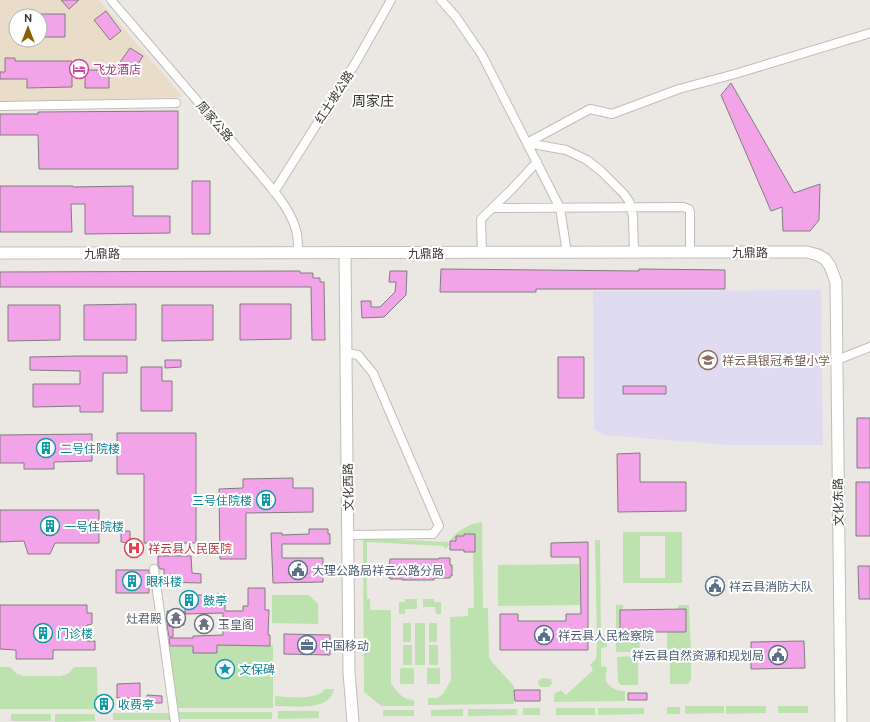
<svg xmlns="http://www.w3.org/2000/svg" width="870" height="722" font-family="Ubuntu,'Noto Sans SC',sans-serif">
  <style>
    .commercial { fill: #e9ddc9; fill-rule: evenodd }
    .education { fill: #dfdbf1 }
    .green { fill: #bee2af; fill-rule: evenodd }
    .building { fill: #f3a4e9; stroke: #807c7f }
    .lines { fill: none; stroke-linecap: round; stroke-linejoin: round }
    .minor-casing { stroke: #c0bdb9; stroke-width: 10 }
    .tertiary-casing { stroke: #c0bdb9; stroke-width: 13 }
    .minor { stroke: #fff; stroke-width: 8 }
    .tertiary { stroke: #fff; stroke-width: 11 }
    .labels { text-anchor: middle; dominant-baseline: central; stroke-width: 4; stroke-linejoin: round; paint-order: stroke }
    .hotel-label { font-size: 12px; fill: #b23c85; stroke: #fff; text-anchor: start }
    .street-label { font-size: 12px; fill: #3a3937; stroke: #fff }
    .education-label { font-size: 12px; fill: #785e54; stroke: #fff; text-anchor: start }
    .culture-label { font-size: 12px; fill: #0d838f; stroke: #fff; text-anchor: start }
    .health-label { font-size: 12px; fill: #be3a42; stroke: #fff; text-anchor: start }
    .service-label { font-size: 12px; fill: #4e5e75; stroke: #fff; text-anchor: start }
    .worship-label { font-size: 12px; fill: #5b616d; stroke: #fff; text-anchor: end }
    .quarter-label { font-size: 14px; fill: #34322e; stroke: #fff }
  </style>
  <rect width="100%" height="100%" fill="#ebe8e3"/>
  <path class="commercial" d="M0 0H99L183 97 0 102ZM16 16H40V40H16Z"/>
  <path class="education" d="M821 290 823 445H728L604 435 594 429 593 291Z"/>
  <path class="green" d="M482 522 483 608H488L489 657 492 662 514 686V704L428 705V698H437L443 694 451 680 450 617 468 616V608H474L473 552H475V534H465L464 536H456V541H450C457 530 469 524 482 522Z
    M623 532H682V583H623ZM665 536V578H640V536Z
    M363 538 448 542 449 545 446 549 443 546 367 542V599H370V610H391V683C397 692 403 700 414 700V706H381L364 692Z
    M595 540H600L601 640 607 641V647L601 648V666L607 667C607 671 605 676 606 680 608 688 618 691 625 691V701L554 702V694L561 690 566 695 593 670 590 665 596 659 597 643Z
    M579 564 580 605 498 606V565Z
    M272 595H309L318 604V624L272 623Z
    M405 599H417V609H405V614H399V602H405Z
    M423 599H434V602H441V614H436L435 607H423Z
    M616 605H623V610H620V632H639L640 652H616Z
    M678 605H689L691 652H667V632L678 609Z
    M403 623H411V642H403Z
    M415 623H425V665H415Z
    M429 623H437V642H429Z
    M217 645H273V708H178L168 647H193V653L217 652Z
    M403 645H412V665H403Z
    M429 645H438V665H429Z
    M670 655H691V680L688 684H670Z
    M638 656V685H621L618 682 617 657Z
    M0 667H10L16 673 23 676H61L69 673 74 667H97L98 709H0Z
    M400 668H414V684H400Z
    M427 668H440V684H427Z
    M542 678 551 679 552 684 549 687H541L538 684V681Z
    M325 689H334C330 712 292 706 275 706V696C290 697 316 701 325 689Z
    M685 706H724V713L685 714Z
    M726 706H766V713L726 714Z
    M778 706H808V713H778Z
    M667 707H680V714H667Z
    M523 708H540V715H523Z
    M556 708H595V715H556Z
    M598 708H644V714L598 715Z
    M463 709V716H431V710Z
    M468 709H517V715L468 716Z
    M383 710H414V716H383Z
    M278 711H319V718L278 719Z
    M178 712H272V719H178Z
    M113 713H171V720H113Z
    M11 714H51V721H11Z
    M55 714H95V721L55 722Z"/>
  <path class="building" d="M61 0H79L69 9Z
    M106 11 121 31 110 40 94 20Z
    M40 14H65V37H40Z
    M130 48 143 56 130 76 116 68Z
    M5 58H15V61H72V87L27 88V79H0V72H5Z
    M85 70H109V88H85Z
    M731 83 794 193 820 184 819 220 810 231H783L782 207 771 211 721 95Z
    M178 111V169H39L38 135H0V114H38V112Z
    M192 181H210V234H192Z
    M0 186H73V187L133 186V216H170V233L85 234V204H71L72 232H0Z
    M441 269 639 271V269L725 270V289H536V292H440Z
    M300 271V273H313V278H320V282H324L325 340H312L311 287H0V272Z
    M390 271H407L406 295 384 317 362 318 361 301H371V307H380L395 292 396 282H389Z
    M136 304V340H84V305Z
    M240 304H291V339L240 340Z
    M8 305H60V340L8 341Z
    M162 305H213V340L162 341Z
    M80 356H127V373H103V412H80V406L33 407V384H80V371L30 370V357Z
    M558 357H584V398H558Z
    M165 360H181V367L165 368Z
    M141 367H162V381H172V411H141Z
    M623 386H666V394H623Z
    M857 418H870V468H857Z
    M117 433H196V543H144V474H117Z
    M92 434V461L54 462V469H24V463H0V435Z
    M640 453V482H686V511L618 512 617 454Z
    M293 478V488H313V512L246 513V559H220L219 489 243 488V479Z
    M856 482H870V536H856Z
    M0 510H99V543H55L50 554H28L24 541 0 542Z
    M309 529H328V534H330V544H282V558H323V582L273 583 271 533H282V535L309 534Z
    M121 531H130V543L121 542Z
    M464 534H475V552H464V550H450V541H456V536H464Z
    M588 542V650H500V614H518V621H566V614H581L580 557H551V543Z
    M158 556H191L192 573 201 574V583L164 582V569H160L158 565Z
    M439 558H450V565H452V576H450V578H434V580H402V579H390V577H388L390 559H439Z
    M858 566H870V599H859Z
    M116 570H149V593H116Z
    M248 588H265V610H269L268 635H270V646L217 645V653H193V646H170L169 638H193V636L223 635V613L185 614V595H217V594H225V611H243V606H248Z
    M0 605H87V613H92V624L87 625V641H95V650H53V659H16V650L0 649Z
    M686 609V632H620V610Z
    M167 611 185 612 184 625H167Z
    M167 626H173V637H169Z
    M284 634 330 635V655L284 654Z
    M804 641 805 668 751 669V642Z
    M140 683V698H117V684Z
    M514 690H540V701H515Z
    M628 693H647V700H628Z
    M147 695 162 696V703H147Z"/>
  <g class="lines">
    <defs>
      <path id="minor" d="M111 0 258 172C273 190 292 210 297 234 298 240 298 247 298 253
        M441 0 456 17 482 55 560 208 567 253
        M0 106 176 103
        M274 192 356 62 391 0
        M493 208 683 207 689 209 690 212V253
        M482 253 481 219 511 190 537 162
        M634 253 633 216 629 201 624 194 601 171 587 160 566 150 527 143 590 109 612 114 679 89 735 74 870 33
        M346 353 358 355 373 373 439 526 433 534 348 535
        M837 360 870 347
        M154 569 175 722"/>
      <path id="tertiary" d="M0 253 807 252 818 255 825 259 830 266 836 282 841 722
        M345 253 349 672 353 722"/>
    </defs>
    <use href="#minor" class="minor-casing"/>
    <use href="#tertiary" class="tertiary-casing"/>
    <use href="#minor" class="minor"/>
    <use href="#tertiary" class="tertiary"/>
  </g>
  <defs>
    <symbol id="hotel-ring" viewBox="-11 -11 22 22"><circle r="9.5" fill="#fff" stroke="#d1479c" stroke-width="1.5"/><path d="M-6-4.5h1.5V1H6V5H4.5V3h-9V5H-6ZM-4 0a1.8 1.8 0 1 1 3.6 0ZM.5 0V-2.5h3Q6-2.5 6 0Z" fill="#d1479c"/></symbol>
    <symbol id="school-ring" viewBox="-11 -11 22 22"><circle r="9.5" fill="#fff" stroke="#8d6e63" stroke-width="1.5"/><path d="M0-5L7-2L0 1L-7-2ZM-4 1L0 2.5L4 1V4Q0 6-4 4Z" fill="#8d6e63"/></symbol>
    <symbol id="building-ring" viewBox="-11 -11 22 22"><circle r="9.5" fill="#fff" stroke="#0f9aa8" stroke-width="1.5"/><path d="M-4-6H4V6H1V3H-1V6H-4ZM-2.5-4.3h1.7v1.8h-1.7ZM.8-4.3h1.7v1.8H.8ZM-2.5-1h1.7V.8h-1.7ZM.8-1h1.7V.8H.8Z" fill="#0f9aa8"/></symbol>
    <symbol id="hospital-ring" viewBox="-11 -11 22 22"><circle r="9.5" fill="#fff" stroke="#e0444e" stroke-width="1.5"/><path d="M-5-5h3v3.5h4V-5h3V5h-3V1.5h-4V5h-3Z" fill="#e0444e"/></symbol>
    <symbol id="civic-ring" viewBox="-11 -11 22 22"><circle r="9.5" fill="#fff" stroke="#5c6f8a" stroke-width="1.5"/><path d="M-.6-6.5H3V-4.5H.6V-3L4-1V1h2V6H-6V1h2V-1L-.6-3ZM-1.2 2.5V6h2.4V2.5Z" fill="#5c6f8a"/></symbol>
    <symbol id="temple-ring" viewBox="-11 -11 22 22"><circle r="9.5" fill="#fff" stroke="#6b7280" stroke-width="1.5"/><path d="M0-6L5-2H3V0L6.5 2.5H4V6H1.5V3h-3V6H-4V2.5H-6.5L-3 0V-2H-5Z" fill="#6b7280"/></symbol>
    <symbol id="office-ring" viewBox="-11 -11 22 22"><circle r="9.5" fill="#fff" stroke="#5c6f8a" stroke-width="1.5"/><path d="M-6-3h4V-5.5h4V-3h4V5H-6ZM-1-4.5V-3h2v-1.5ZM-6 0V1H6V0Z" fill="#5c6f8a"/></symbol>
    <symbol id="sight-ring" viewBox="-11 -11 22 22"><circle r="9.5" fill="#fff" stroke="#0f9aa8" stroke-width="1.5"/><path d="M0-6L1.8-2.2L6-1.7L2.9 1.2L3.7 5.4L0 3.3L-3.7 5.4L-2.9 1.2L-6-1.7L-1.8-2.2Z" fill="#0f9aa8"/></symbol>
  </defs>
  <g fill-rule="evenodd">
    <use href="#hotel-ring" x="68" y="58" width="22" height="22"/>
    <use href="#school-ring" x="697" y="349" width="22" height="22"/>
    <use href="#building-ring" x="35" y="437" width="22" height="22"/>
    <use href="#building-ring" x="255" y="489" width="22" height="22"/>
    <use href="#building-ring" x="39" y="515" width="22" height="22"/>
    <use href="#hospital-ring" x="123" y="537" width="22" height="22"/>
    <use href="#civic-ring" x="287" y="559" width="22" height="22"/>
    <use href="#building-ring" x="121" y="570" width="22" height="22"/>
    <use href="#civic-ring" x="704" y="575" width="22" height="22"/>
    <use href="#building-ring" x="178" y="589" width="22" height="22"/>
    <use href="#temple-ring" x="165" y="607" width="22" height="22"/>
    <use href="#temple-ring" x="193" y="613" width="22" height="22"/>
    <use href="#building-ring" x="32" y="622" width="22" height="22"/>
    <use href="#civic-ring" x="533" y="624" width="22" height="22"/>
    <use href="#office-ring" x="296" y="634" width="22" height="22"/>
    <use href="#civic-ring" x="767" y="644" width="22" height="22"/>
    <use href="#sight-ring" x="214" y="658" width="22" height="22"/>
    <use href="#building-ring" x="93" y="693" width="22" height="22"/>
  </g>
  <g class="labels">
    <g class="hotel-label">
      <text x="93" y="69">飞龙酒店</text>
    </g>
    <g class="street-label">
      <text transform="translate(334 97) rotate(-57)">红土坡公路</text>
      <text transform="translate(215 121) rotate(49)">周家公路</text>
      <text x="750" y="252">九鼎路</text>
      <text x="102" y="253">九鼎路</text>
      <text x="426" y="253">九鼎路</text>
      <text transform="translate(348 487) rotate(-91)">文化西路</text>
      <text transform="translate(838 502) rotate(-91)">文化东路</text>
    </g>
    <g class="education-label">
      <text x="722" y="360">祥云县银冠希望小学</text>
    </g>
    <g class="culture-label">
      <text x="60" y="448">二号住院楼</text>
      <text x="252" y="500" text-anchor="end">三号住院楼</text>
      <text x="64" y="526">一号住院楼</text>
      <text x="146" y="581">眼科楼</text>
      <text x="203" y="600">鼓亭</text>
      <text x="57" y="633">门诊楼</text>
      <text x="239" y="669">文保碑</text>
      <text x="118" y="704">收费亭</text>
    </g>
    <g class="health-label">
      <text x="148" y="548">祥云县人民医院</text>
    </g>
    <g class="service-label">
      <text x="312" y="570">大理公路局祥云公路分局</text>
      <text x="729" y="586">祥云县消防大队</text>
      <text x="558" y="635">祥云县人民检察院</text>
      <text x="321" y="645">中国移动</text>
      <text x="764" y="655" text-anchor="end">祥云县自然资源和规划局</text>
    </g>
    <g class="worship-label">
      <text x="162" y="618">灶君殿</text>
      <text x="218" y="624" text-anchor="start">玉皇阁</text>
    </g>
    <g class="quarter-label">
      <text x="373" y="101">周家庄</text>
    </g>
  </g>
  <g transform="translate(28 28)"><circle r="19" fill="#ffffff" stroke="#b0b0af"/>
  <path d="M0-3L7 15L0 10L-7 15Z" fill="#886000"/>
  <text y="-6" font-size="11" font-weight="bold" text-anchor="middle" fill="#3a3937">N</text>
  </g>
</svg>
